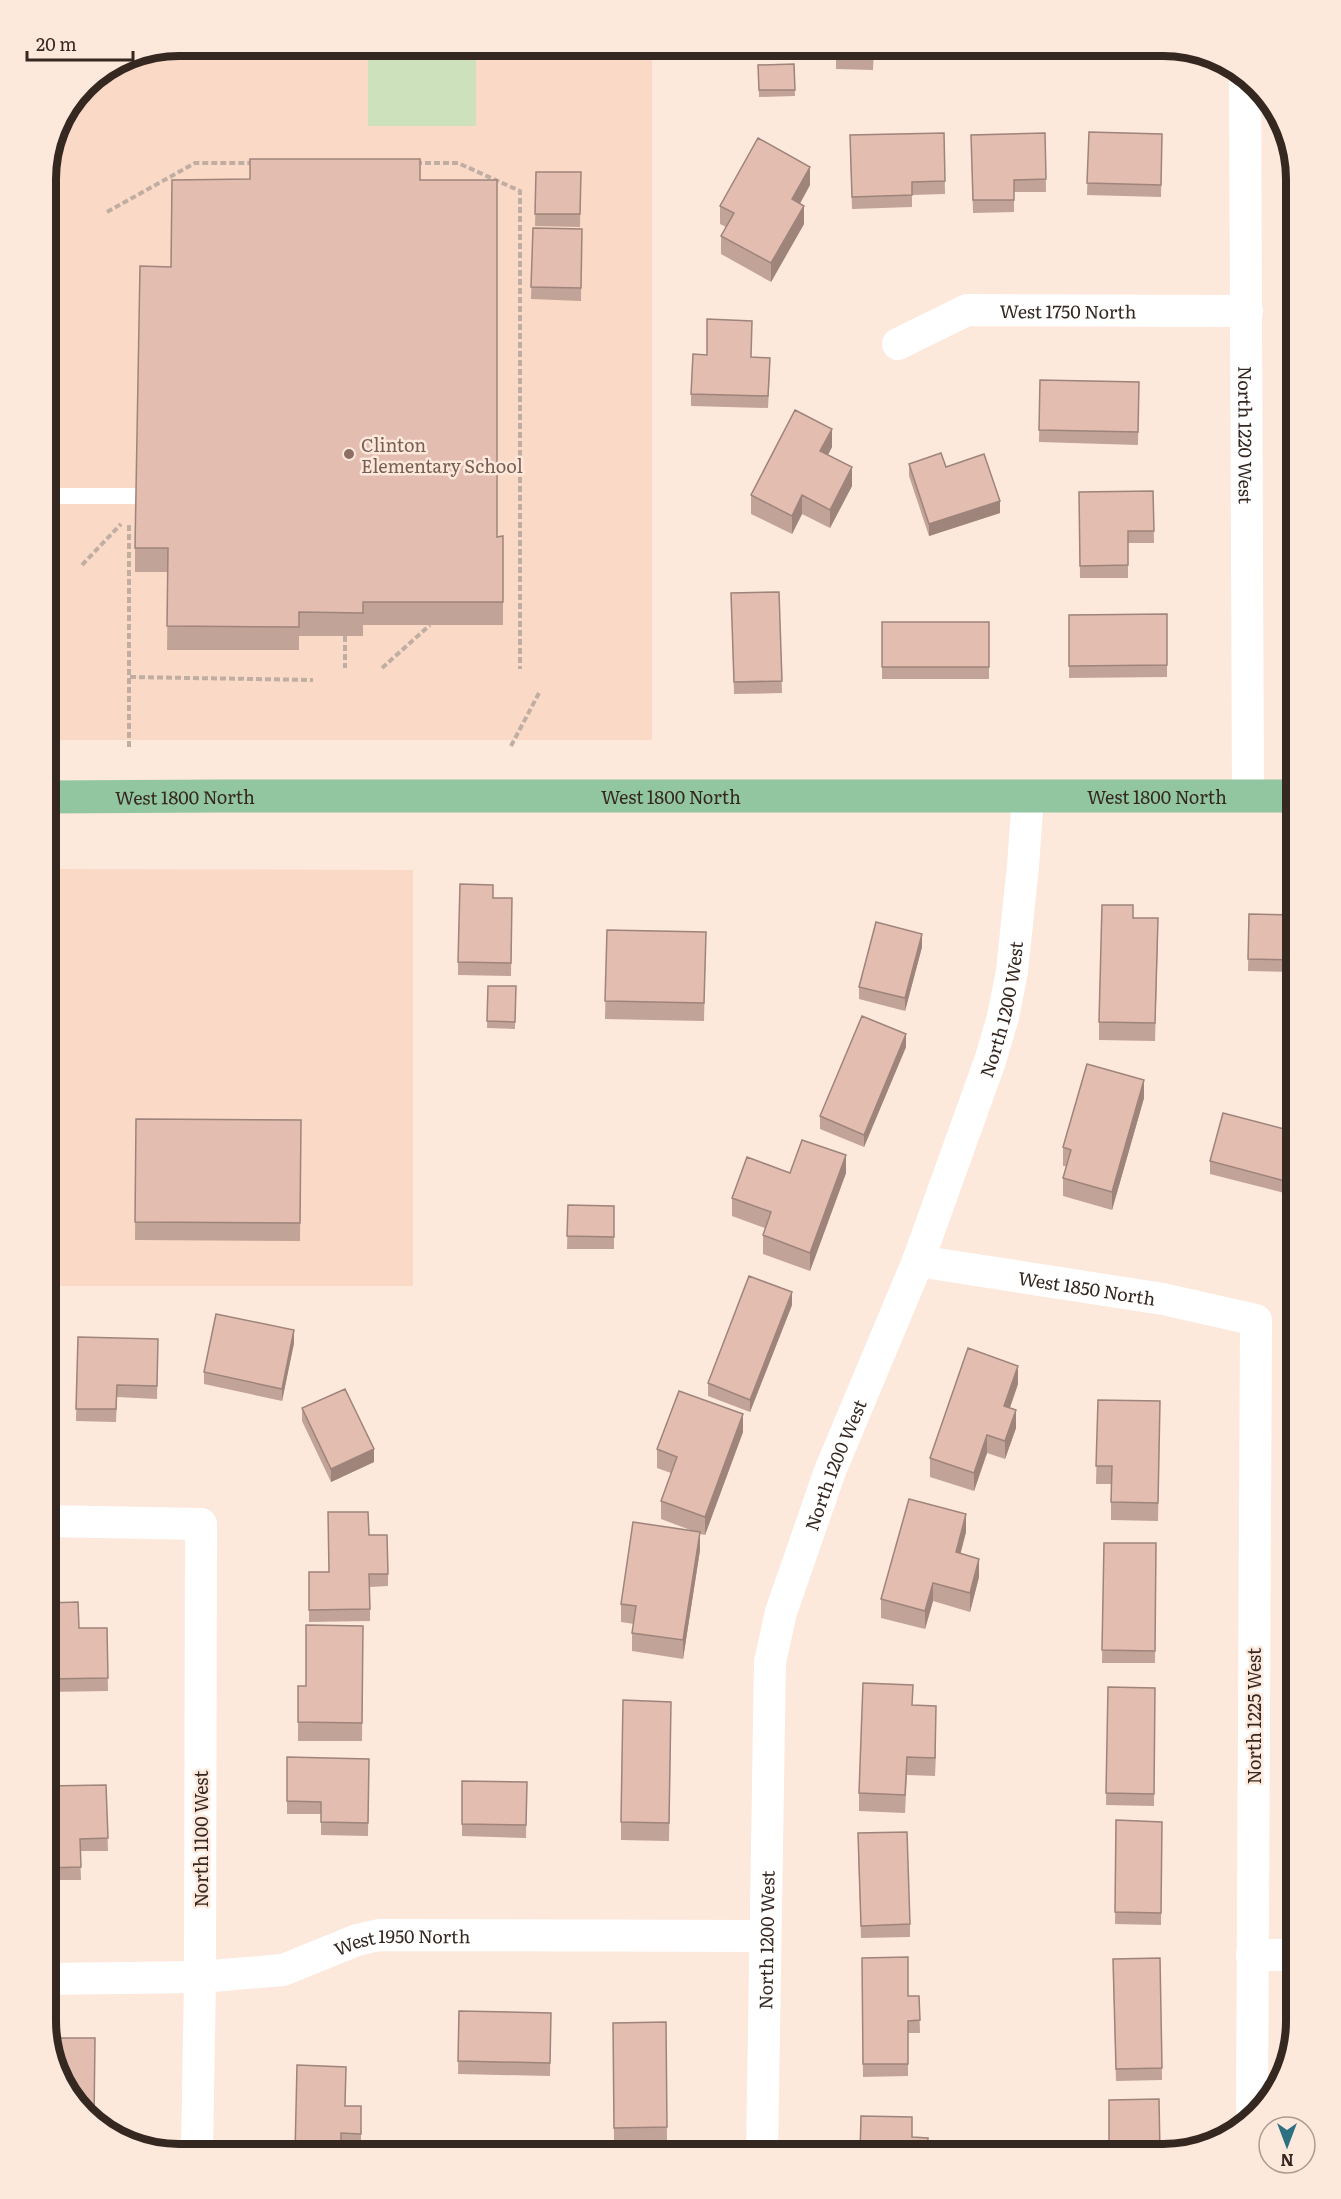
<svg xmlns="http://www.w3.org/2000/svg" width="1341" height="2199" font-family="Literata,serif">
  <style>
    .built { fill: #fad9c6 }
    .green { fill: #cde1bd }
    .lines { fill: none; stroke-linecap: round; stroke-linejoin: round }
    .path { stroke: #c0aea3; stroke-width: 4; stroke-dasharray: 6 3; stroke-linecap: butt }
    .service { stroke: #fff; stroke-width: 16 }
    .minor { stroke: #fff; stroke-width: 32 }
    .primary { stroke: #92c6a1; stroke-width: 33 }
    .wall { fill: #c2a397 }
    .shaded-wall { fill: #9e847b }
    .building { fill: #e2bdb0; stroke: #9e847b; stroke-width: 1.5 }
    .education-dot { fill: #8d6e63; stroke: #fde8dc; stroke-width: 2 }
    .labels { text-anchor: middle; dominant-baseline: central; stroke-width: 5; stroke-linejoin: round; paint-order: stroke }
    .street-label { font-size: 18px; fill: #352821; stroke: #fde8dc }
    .education-label { font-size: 18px; fill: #785e54; stroke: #fde8dc; text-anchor: start }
    .rim { fill: none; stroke: #352821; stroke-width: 8 }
  </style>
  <rect width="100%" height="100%" fill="#fde8dc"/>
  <path class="built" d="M179 45H652V740H45V170L59 120 84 84 128 55Z
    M45 869 413 870V1286H45Z"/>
  <path class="green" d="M368 45H476V126H368Z"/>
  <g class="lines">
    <path class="path" d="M416 163H458L520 191V669
      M107 212 195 163H253
      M82 565 121 524
      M345 636V668
      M382 668 430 625
      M130 677 313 680
      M511 746 539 693
      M129 747V523"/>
    <path class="service" d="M45 496H136"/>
    <g class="minor">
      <path id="s1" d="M1245 77 1248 796"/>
      <path id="s2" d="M898 344 967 310 1247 311"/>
      <path id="s3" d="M918 1261 1163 1299 1256 1320 1252 2112"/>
      <path d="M45 1521 201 1524 200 1977 197 2154"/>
      <path d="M1252 1955H1296"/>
      <path id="s4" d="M45 1979 200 1977 283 1970 357 1940 379 1935 765 1936"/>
      <path id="s5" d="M762 2154 770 1662 781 1612 830 1471 918 1261 990 1061 1003 1017 1012 971 1023 866 1028 796"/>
    </g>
    <path class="primary" id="s6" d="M45 797 221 796H1296"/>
  </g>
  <path class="wall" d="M836 45H913V50L874 49 873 70 836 69Z
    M794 64 795 96 759 97 758 65Z
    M1089 132 1162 134 1161 197 1087 195Z
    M944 133 945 194 912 195V207L852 209 850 148Z
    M1045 133 1046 192H1014V212L973 213 971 135Z
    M536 172H581L580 227 535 226Z
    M420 180 497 537 503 536V625H363V636H299V650H167L168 572H135V548L171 267Z
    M810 185 800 204 804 224 771 282 721 254V236L726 227 720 224V206Z
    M533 228 582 229 581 301 531 299Z
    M751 357 770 371 768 408 691 406V394Z
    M1040 380 1139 382 1138 445 1039 442Z
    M832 447 828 455 852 486 830 528 802 514 792 534 751 514V495Z
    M909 464 946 467 1000 513 929 536 909 476Z
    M1153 491 1154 543H1128V578H1080L1079 492Z
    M779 592 782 693 734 694 731 593Z
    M1167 614V677L1069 678V615Z
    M882 622H989V679H882Z
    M493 898H512L511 976 458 975V962Z
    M1249 914 1296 915V972L1248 971Z
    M1133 918 1158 937 1155 1041 1099 1040V1022Z
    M607 930 706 932 704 1021 605 1019Z
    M922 947 905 1011 859 999V987Z
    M488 986H516L515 1029 487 1028Z
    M45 995 58 996 55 1199H45Z
    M906 1047 864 1147 820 1129V1116Z
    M1144 1098 1112 1210 1063 1196V1178L1066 1166H1063V1147Z
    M136 1119 301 1120 300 1241 135 1240Z
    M1296 1132V1196L1210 1174V1161Z
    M790 1173H846L810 1271 763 1254V1235L765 1228 732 1216V1198Z
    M568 1205 614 1206V1249H567Z
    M792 1305 750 1412 708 1396V1383Z
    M78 1337 158 1339 157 1399 117 1397 116 1422 76 1421Z
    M294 1343 282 1401 204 1384V1372Z
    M1018 1384 1010 1408 1016 1428 1005 1459 987 1453 974 1491 930 1477V1458Z
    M1098 1400 1160 1401 1158 1521 1111 1520V1484H1096Z
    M302 1408 374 1462 331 1482 302 1421Z
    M743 1432 705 1535 700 1534V1550L683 1659 632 1651V1633L634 1624 621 1622V1604L693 1531 661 1519V1501L671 1473 657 1468V1449Z
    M966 1532 960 1554 979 1577 970 1612 933 1601 925 1629 881 1618V1599Z
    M1104 1543H1156L1155 1663H1102Z
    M309 1572 388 1574V1586L370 1587V1621L309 1622Z
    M45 1603 79 1628H107L108 1691 45 1692Z
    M363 1626 362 1741H298V1686H306Z
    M1108 1687 1155 1688 1154 1806 1106 1805Z
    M913 1705 936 1724 935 1776 907 1775 905 1813 859 1811V1793Z
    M671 1720 669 1841 621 1840V1822Z
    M287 1757 369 1759 368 1836 321 1835V1814H287Z
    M462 1781 527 1782 526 1838 462 1836Z
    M106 1785 108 1851H80L81 1880H45V1786Z
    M1116 1820 1162 1822 1161 1925 1115 1924Z
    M858 1846 910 1924V1937L861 1938Z
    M862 1958 908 1996H919L920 2033H908V2076L863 2077Z
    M1160 1958 1162 2080 1116 2081 1113 1971Z
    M459 2011 551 2013 550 2076 458 2074Z
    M666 2022 667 2140H614L613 2023Z
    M346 2106H361V2146H341L295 2154Z"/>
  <path class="shaded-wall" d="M810 167V185L792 217V199Z
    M804 206V224L771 282V263Z
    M832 429V447L820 470V451Z
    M852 467V486L830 528V510Z
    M802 495V514L792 534V516Z
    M1000 501V513L929 536V524Z
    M922 934V947L905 1011V998Z
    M906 1034V1047L864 1147V1135Z
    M1144 1080V1098L1112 1210V1192Z
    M846 1155V1173L810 1271V1253Z
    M792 1292V1305L750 1412V1400Z
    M294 1330V1343L282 1401V1389Z
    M1018 1366V1384L1004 1424V1406Z
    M1016 1410V1428L1005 1459V1441Z
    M743 1414V1432L705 1535V1517Z
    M987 1435V1453L974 1491V1473Z
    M374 1449V1462L331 1482V1469Z
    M966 1514V1532L956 1571V1552Z
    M700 1532V1550L683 1659V1640Z
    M979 1559V1577L970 1612V1593Z
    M933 1583V1601L925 1629V1611Z
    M936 1706V1724L935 1776V1758Z"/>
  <path class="building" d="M836 45H874L873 57 836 56Z
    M794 64 795 90H759L758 65Z
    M1089 132 1162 134 1161 185 1087 183Z
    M944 133 945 181 912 182V195L852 197 850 135Z
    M1045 133 1046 179 1014 180V200H973L971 135Z
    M758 138 810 167 792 199 804 206 771 263 721 236 734 213 720 206Z
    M250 159H420V180H497V537L503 536V602H363V613L299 612V627L167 626 168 548H135L140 266 171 267 172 180 250 179Z
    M536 172H581L580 214H535Z
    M533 228 582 229 581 288 531 287Z
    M707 319 752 321 751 357 770 358 768 396 691 394 693 354 707 355Z
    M1040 380 1139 382 1138 432 1039 430Z
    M795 410 832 429 820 451 852 467 830 510 802 495 792 516 751 495Z
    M941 453 946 467 984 454 1000 501 929 524 909 464Z
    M1153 491 1154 531H1128V565L1080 566 1079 492Z
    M779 592 782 681 734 682 731 593Z
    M1167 614V665L1069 666V615Z
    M882 622H989V667H882Z
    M460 884 493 885V898H512L511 963 458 962Z
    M1102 905H1133V918H1158L1155 1023 1099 1022Z
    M1249 914 1296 915V960L1248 959Z
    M876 922 922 934 905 998 859 987Z
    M607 930 706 932 704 1003 605 1001Z
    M488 986H516L515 1022 487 1021Z
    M45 995 58 996 55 1181 45 1180Z
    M862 1016 906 1034 864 1135 820 1116Z
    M1087 1064 1144 1080 1112 1192 1063 1178 1071 1150 1063 1147Z
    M1223 1113 1296 1132V1184L1210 1161Z
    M136 1119 301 1120 300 1223 135 1222Z
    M802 1140 846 1155 810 1253 763 1235 771 1212 732 1198 747 1157 790 1173Z
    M568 1205 614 1206V1237L567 1236Z
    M749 1276 792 1292 750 1400 708 1383Z
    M216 1314 294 1330 282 1389 204 1372Z
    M78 1337 158 1339 157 1386 117 1385 116 1409H76Z
    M968 1348 1018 1366 1004 1406 1016 1410 1005 1441 987 1435 974 1473 930 1458Z
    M345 1389 374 1449 331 1469 302 1408Z
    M679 1391 743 1414 705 1517 661 1501 677 1457 657 1449Z
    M1098 1400 1160 1401 1158 1503 1111 1502 1112 1466H1096Z
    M909 1499 966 1514 956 1552 979 1559 970 1593 933 1583 925 1611 881 1599Z
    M328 1512H368L369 1535H387L388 1574H369L370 1609 309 1610V1572H329Z
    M633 1522 700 1532 683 1640 632 1633 636 1606 621 1604Z
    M1104 1543H1156L1155 1651 1102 1650Z
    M78 1602 79 1628H107L108 1678 45 1679V1603Z
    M306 1625 363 1626 362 1723 298 1722V1686H306Z
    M863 1683 913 1685 912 1705 936 1706 935 1758 907 1757 905 1795 859 1793Z
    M1108 1687 1155 1688 1154 1794 1106 1793Z
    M623 1700 671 1702 669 1823 621 1822Z
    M287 1757 369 1759 368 1823 321 1822V1802L287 1801Z
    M462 1781 527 1782 526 1825 462 1824Z
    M106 1785 108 1838 80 1839 81 1867 45 1868V1786Z
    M1116 1820 1162 1822 1161 1913 1115 1912Z
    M907 1832 910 1924 861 1926 858 1833Z
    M908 1957V1996H919L920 2020 908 2021V2064H863L862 1958Z
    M1160 1958 1162 2068 1116 2069 1113 1959Z
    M459 2011 551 2013 550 2063 458 2061Z
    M666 2022 667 2127 614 2128 613 2023Z
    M49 2038H95L94 2120 59 2080Z
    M297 2065 346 2067 345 2106H361V2134L341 2133V2154H295Z
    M1159 2099 1160 2154H1109V2100Z
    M861 2116 912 2117V2137L928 2138 927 2154H860Z
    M619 2152H670V2154H619Z"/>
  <circle class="education-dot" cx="349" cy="454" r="6"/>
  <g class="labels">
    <g class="street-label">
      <text stroke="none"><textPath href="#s2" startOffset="178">West 1750 North</textPath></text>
      <text stroke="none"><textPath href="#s1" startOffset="358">North 1220 West</textPath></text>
      <text stroke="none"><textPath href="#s6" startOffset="140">West 1800 North</textPath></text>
      <text stroke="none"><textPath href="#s6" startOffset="626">West 1800 North</textPath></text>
      <text stroke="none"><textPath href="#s6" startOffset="1112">West 1800 North</textPath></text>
      <text stroke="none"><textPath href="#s5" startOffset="1186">North 1200 West</textPath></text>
      <text stroke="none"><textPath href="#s3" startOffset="171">West 1850 North</textPath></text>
      <text stroke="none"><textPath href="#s5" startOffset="700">North 1200 West</textPath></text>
      <text transform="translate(1253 1716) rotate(-90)">North 1225 West</text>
      <text transform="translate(200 1839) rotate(-90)">North 1100 West</text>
      <text stroke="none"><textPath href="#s5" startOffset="214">North 1200 West</textPath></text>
      <text stroke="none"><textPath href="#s4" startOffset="363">West 1950 North</textPath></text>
    </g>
    <g class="education-label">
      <text x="361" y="444">Clinton<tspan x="361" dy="21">Elementary School</tspan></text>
    </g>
  </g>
  <path d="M0 0H1341V2199H0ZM179 56H1163A123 123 0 0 1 1286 179V2021A123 123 0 0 1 1163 2144H179A123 123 0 0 1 56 2021V179A123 123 0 0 1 179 56Z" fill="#fde8dc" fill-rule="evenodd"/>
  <path class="rim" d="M179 56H1163A123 123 0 0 1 1286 179V2021A123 123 0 0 1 1163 2144H179A123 123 0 0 1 56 2021V179A123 123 0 0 1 179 56Z"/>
  <g transform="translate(1287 2145) rotate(180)"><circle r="28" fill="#fde8dc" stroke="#ad9b91" stroke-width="1.5"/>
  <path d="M0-4.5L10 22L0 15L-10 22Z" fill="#2d7082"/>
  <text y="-9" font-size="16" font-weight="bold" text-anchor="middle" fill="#352821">N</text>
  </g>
  <path d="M27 51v9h106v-9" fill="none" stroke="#352821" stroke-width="3"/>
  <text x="36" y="51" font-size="18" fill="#352821" stroke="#fde8dc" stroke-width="4.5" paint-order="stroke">20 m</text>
</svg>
